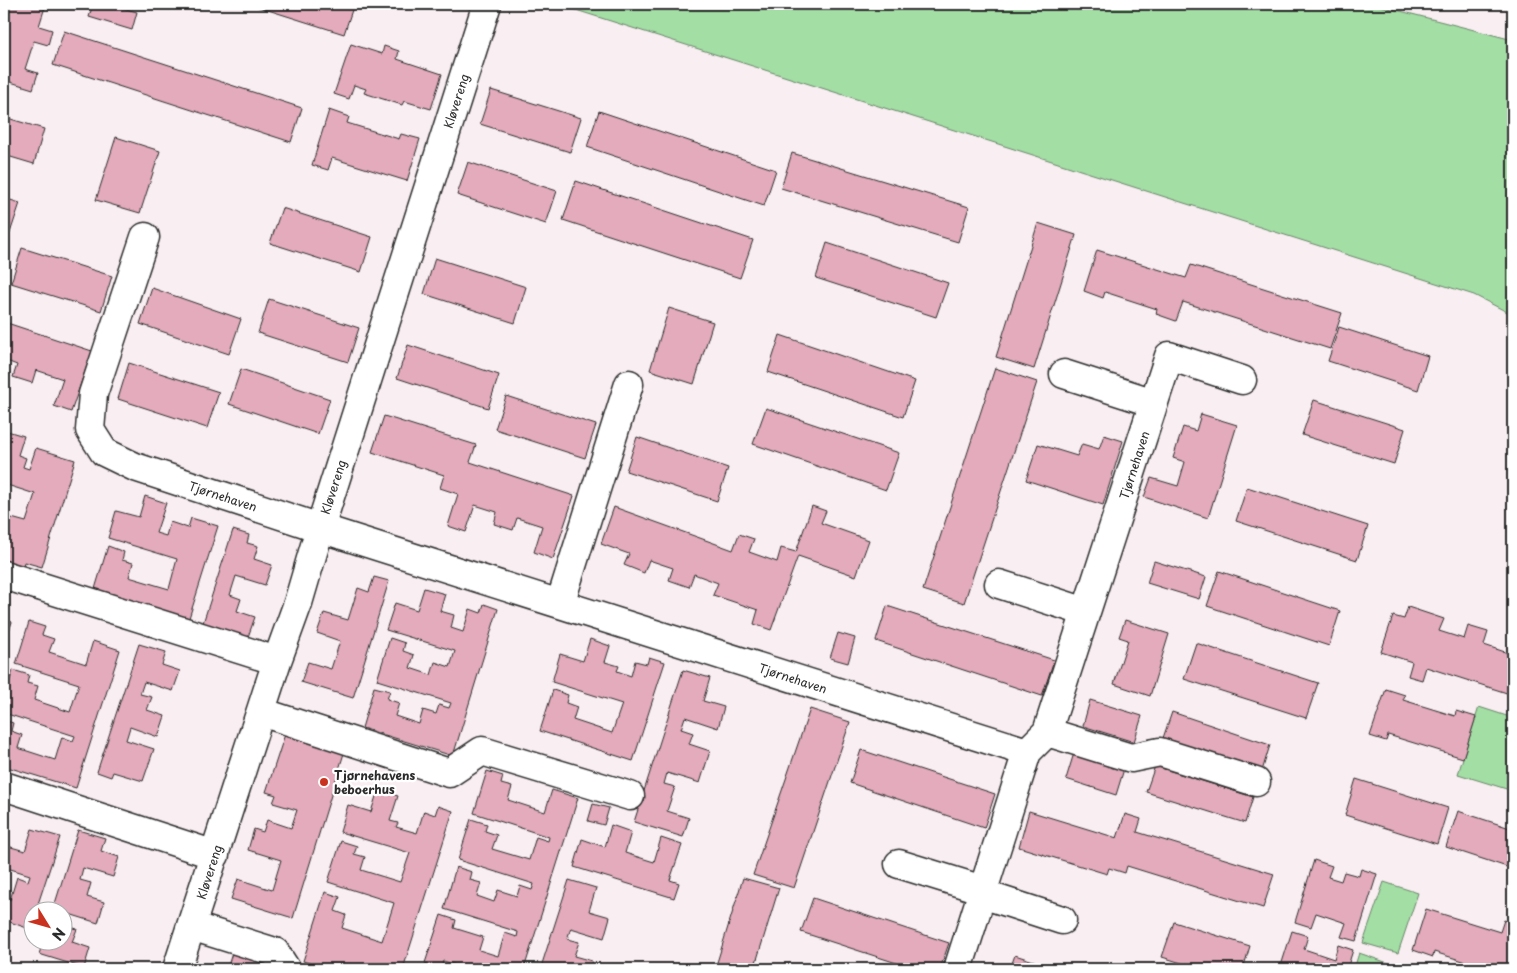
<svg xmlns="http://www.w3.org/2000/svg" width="1517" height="973" font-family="'Playpen Sans',sans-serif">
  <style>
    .green { fill: #a3dea4; stroke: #678468 }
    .building { fill: #e3abbc; stroke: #2b2b2b }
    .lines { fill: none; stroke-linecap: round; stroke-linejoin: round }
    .minor-casing { stroke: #2b2b2b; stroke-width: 31 }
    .minor { stroke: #fff; stroke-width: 28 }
    .poi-dot { fill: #c8321e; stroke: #fff; stroke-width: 2 }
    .labels { text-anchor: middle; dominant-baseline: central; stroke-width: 4.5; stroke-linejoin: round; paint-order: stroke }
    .street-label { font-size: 12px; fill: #2b2b2b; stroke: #fff }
    .poi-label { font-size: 12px; font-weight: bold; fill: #2b2b2b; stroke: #fff; text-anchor: start }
  </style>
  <rect width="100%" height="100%" fill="#f9eef2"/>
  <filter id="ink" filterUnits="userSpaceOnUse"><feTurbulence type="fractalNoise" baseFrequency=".02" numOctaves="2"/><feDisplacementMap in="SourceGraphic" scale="10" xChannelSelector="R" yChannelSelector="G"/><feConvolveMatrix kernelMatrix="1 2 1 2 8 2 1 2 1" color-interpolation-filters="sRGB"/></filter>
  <g filter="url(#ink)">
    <path class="green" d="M557 4H1373L1513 40V315L1474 295Z
      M1479 707 1513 718V791L1458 774Z
      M1384 882 1418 893 1398 953 1363 943Z
      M1359 953 1394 965 1393 969H1354Z"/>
    <path class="building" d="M4 4H46L39 26 52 30 48 45 34 41 25 69 38 73 33 89 4 80Z
      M93 4H108L137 12 132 30 89 17Z
      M249 4H354L344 34Z
      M64 31 302 108 291 142 53 65Z
      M351 44 382 54 384 46 399 51 397 59 442 74 431 109 404 101 402 105 364 93 366 89 354 85 349 99 334 94Z
      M491 90 581 118 570 152 480 124Z
      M329 110 349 117 347 123 399 139 401 134 420 139 407 181 332 158 328 170 312 165Z
      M599 111 776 170 764 206 587 147Z
      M4 117 44 129 34 164 4 155Z
      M116 137 160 151 140 213 96 200Z
      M792 153 969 207 958 242 781 188Z
      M468 162 557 191 546 224 457 195Z
      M576 181 753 240 740 278 563 220Z
      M4 198 20 203 8 239 4 238Z
      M282 208 372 237 361 272 270 243Z
      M1038 223 1076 235 1034 369 996 357Z
      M827 243 948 283 936 317 816 278Z
      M22 248 112 276 101 311 11 283Z
      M1097 250 1186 278 1191 265 1342 313 1330 349 1183 302 1176 321 1156 314 1157 309 1105 292 1103 298 1084 291Z
      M435 258 526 287 515 323 424 294Z
      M152 288 241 319 229 354 140 324Z
      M269 299 359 328 348 362 258 333Z
      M669 308 713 322 694 384 650 370Z
      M4 322 92 351 71 412 54 406 63 379 36 370 32 383 13 377 17 365 4 360Z
      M1339 327 1428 356 1418 390 1328 361Z
      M780 335 915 381 903 417 768 372Z
      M408 345 499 375 488 408 397 378Z
      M129 363 219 392 207 428 118 399Z
      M995 368 1037 382 964 603 923 590Z
      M241 369 330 399 318 434 229 404Z
      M506 396 596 425 585 458 495 429Z
      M1314 400 1405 429 1394 464 1302 435Z
      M766 408 899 453 886 490 753 444Z
      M1201 414 1237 425 1208 518 1144 497 1151 478 1178 486 1185 462 1173 458 1183 427 1196 431Z
      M384 416 476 445 470 462 574 496 553 559 534 552 542 526 517 518 513 530 494 524 497 512 475 505 466 532 448 526 458 494 440 488 444 475 372 452Z
      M4 430 24 436 18 455 26 458 23 467 29 469 36 448 75 460 42 567 24 562 23 566 4 560V516L26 522 35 494 4 484Z
      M1104 435 1123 441 1103 505 1026 480 1038 444 1077 456 1082 444 1099 449Z
      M637 437 728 468 717 501 626 471Z
      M1247 487 1368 526 1357 560 1236 521Z
      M145 496 166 503 156 533 166 536 170 522 188 528 191 518 218 526 189 618 95 589 108 546 124 552 122 560 133 563 129 577 169 589 177 559 108 538 116 511 139 517Z
      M812 506 826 511 821 523 869 540 856 576 798 556 771 630 754 624 758 610 713 595 718 583 694 574 689 587 669 580 673 568 649 560 644 573 624 565 629 554 601 544 614 507 733 550 739 534 754 539 749 552 777 562 781 548 796 552Z
      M233 530 249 535 247 543 258 546 254 559 272 565 265 585 236 576 230 595 241 599 237 611 255 617 248 637 203 623Z
      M1154 561 1206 577 1199 599 1147 583Z
      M1219 571 1340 611 1329 646 1207 606Z
      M374 577 389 581 353 698 301 682 308 662 331 669 340 641 317 633 324 613 348 620 358 588 369 592Z
      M424 588 445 594 440 611 454 615 451 628 463 632 470 609 481 613 484 604 498 609 453 756 362 728 374 687 390 691 387 699 399 703 395 716 419 724 423 710 436 714 439 705 449 708 451 703 377 680 390 638 405 643 403 651 414 655 410 668 431 675 435 662 450 667 455 651 386 630 395 603 417 610Z
      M887 606 1054 660 1042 696 876 641Z
      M1408 607 1444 619 1439 631 1464 639 1468 626 1488 632 1484 645 1508 653 1513 642V695L1426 667 1422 680 1408 676 1412 662 1381 652 1393 616 1404 619Z
      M4 619 12 622 4 646Z
      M1125 620 1169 634 1150 696 1114 684 1128 640 1119 637Z
      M29 622 45 627 42 635 54 639 49 652 86 664 93 641 120 650 76 788 4 766V720L13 723 11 731 22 735 18 748 55 760 62 737 73 741 75 736 4 713V700L13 670 29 675 27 683 38 686 34 700 70 712 79 684 16 664Z
      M838 633 855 638 848 663 830 658Z
      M590 639 610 646 605 662 619 666 617 671 631 676 635 661 647 664 649 657 665 662 633 761 540 731 553 690 568 695 566 703 577 707 573 720 612 733 622 704 552 682 560 654 583 661Z
      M1196 643 1318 683 1306 718 1184 679Z
      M139 644 166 652 162 665 180 671 173 691 144 682 140 694 152 697 147 710 165 716 158 737 130 727 126 740 154 749 143 781 113 772 111 777 97 772Z
      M683 670 710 678 703 701 724 707 718 728 685 717 681 729 693 733 689 744 710 751 700 783 667 773 664 784 675 787 667 811 689 818 683 837 634 822Z
      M1386 689 1405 695 1403 700 1455 716 1456 711 1476 717 1463 758 1388 735 1386 741 1370 736Z
      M1090 700 1142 716 1134 742 1083 726Z
      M810 709 850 722 794 888 753 875Z
      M1172 712 1270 745 1262 771 1163 738Z
      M286 731 345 750 293 918 231 899 238 879 272 890 281 860 248 850 254 829 263 832 267 820 291 828 297 810 273 803 276 795 266 792Z
      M861 750 995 794 984 828 850 783Z
      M1074 753 1124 769 1116 795 1066 779Z
      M1155 766 1253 797 1245 823 1146 792Z
      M487 771 503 776 501 784 512 787 508 800 545 812 552 790 578 798 524 969H471L443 961 441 969 425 963 441 915 456 920 454 928 483 937 479 950 498 956 505 933 517 937 518 932 444 909 456 867 472 872 470 880 481 883 477 896 494 902 498 890 517 896 520 886 532 890 534 884 458 860 471 819 487 824 485 831 497 835 492 849 529 860 536 837 548 841 549 837 474 813Z
      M1356 779 1448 808 1437 844 1345 815Z
      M378 790 398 796 390 821 398 823 396 827 417 833 424 811 435 815 438 806 453 811 403 969H327L303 961 325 892 340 897 335 911 346 915 342 928 382 941 394 903 328 882 341 841 357 846 354 854 365 857 361 870 400 882 410 853 340 832 348 805 371 812Z
      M593 804 609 808 604 825 588 821Z
      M1029 811 1117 838 1125 814 1141 819 1137 832 1274 874 1263 908 1127 866 1125 873 1109 868 1107 874 1019 847Z
      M1458 811 1513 829V869L1446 847Z
      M611 825 631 832 625 853 654 862 661 838 682 845 670 880 679 883 674 898 574 867 582 839 605 847Z
      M32 829 60 837 36 910H32V922L30 929 4 920V898L10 900 17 877 28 881 30 875 4 867V845L25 851Z
      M78 830 105 838 101 851 119 857 113 877 83 868 80 880 91 883 87 897 104 902 98 923 69 914 65 925 77 929 72 942 90 948 84 968 39 954 44 940H62V910H53Z
      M1314 860 1332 866 1328 877 1341 881 1344 872 1359 876 1361 869 1377 874 1356 941 1341 937 1346 923 1316 913 1311 927 1295 922Z
      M743 878 779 888 754 969H715Z
      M569 880 596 888 589 911 610 917 604 938 571 928 567 939 579 942 574 956 592 961 589 969H547L541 967Z
      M813 898 949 943 940 969H915L801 932Z
      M1426 909 1500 932 1504 920 1513 923V952L1507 969H1486V968L1434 952 1433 957 1413 950Z
      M1174 922 1250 946 1243 969H1201L1162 957Z
      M1292 931 1308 936 1304 949 1334 959 1338 945 1353 950 1347 969H1280Z
      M232 953 260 962 258 969H227Z
      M1015 955 1049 966 1048 969H1010Z"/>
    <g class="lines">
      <defs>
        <path id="minor" d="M145 237 93 394 90 430 104 452 135 467 320 528 1027 752 958 969
          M1064 374 1154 403
          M4 575 277 661
          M999 584 1086 612
          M560 604 629 384
          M261 712 449 773 482 751 630 796
          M1047 732 1131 758 1160 752 1256 782
          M1027 752 1047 732 1169 356 1242 380
          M4 786 215 855
          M899 864 983 890
          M982 894 1062 920
          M191 926 275 952 286 969
          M177 969 277 661 298 603 320 528 487 4"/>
      </defs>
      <use href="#minor" class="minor-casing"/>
      <use href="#minor" class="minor"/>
    </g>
  </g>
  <circle class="poi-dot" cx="324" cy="782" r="5"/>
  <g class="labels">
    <g class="street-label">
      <text transform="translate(456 101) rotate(-72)">Kløvereng</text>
      <text transform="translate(1134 465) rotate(-72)">Tjørnehaven</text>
      <text transform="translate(333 487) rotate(-72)">Kløvereng</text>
      <text transform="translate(223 496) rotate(18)">Tjørnehaven</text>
      <text transform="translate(793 678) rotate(18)">Tjørnehaven</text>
      <text transform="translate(209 872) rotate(-72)">Kløvereng</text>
    </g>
    <g class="poi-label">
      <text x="334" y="775">Tjørnehavens<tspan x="334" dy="14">beboerhus</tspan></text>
    </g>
  </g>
  <rect width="1517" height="973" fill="none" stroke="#fff" stroke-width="20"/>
  <rect x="10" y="10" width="1497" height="953" fill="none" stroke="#2b2b2b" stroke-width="2" filter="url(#ink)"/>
  <g transform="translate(48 926) rotate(127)"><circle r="24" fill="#ffffff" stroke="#aaaaaa"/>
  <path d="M0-4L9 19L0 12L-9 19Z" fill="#c8321e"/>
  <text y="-8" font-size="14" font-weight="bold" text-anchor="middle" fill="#2b2b2b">N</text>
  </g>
</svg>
